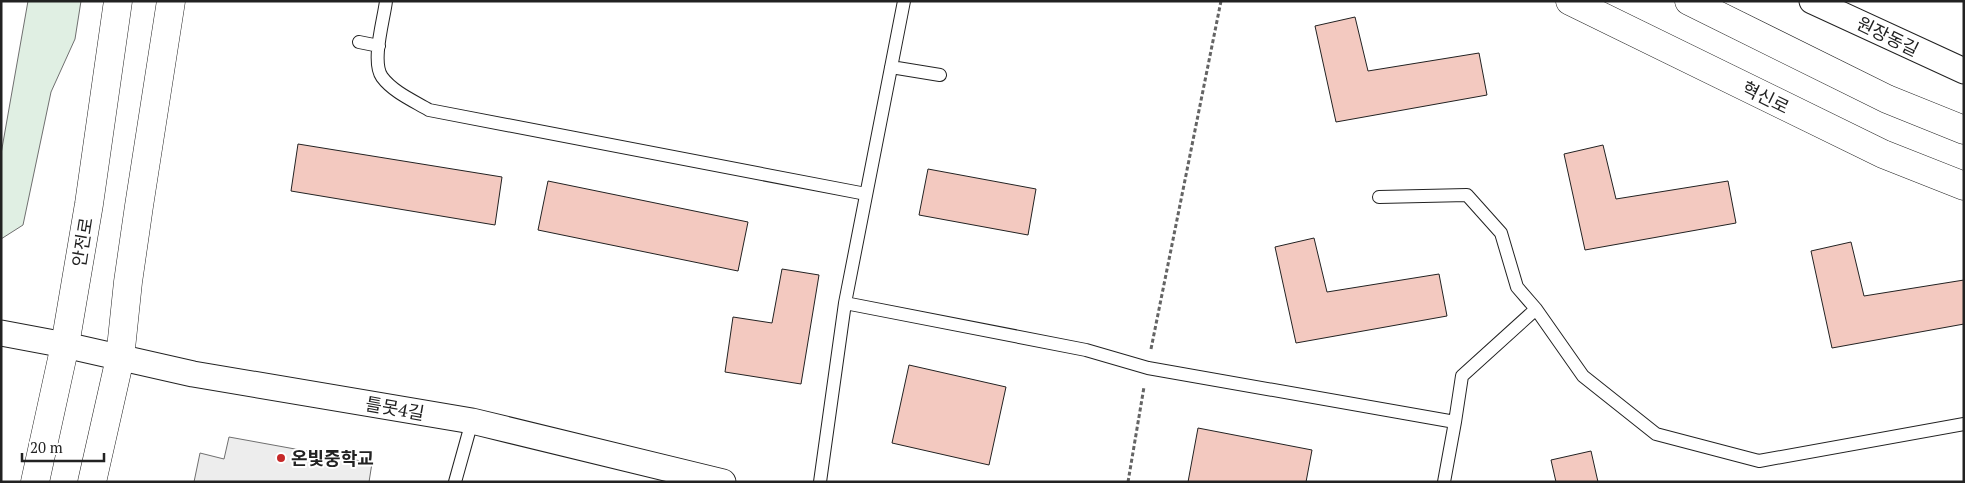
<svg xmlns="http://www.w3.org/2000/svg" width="1965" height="483" font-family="'PT Serif','Noto Sans KR',serif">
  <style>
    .green { fill: #e0efe3; stroke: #6f6f6f }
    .parking { fill: #ededed; stroke: #6f6f6f }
    .building { fill: #f3c9c0; stroke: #222 }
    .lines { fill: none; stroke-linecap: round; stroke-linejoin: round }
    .lane-casing { stroke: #222; stroke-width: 14 }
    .street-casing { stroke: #222; stroke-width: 27 }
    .secondary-casing { stroke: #222; stroke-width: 29 }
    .path { stroke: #646464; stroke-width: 3; stroke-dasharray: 4 2.5; stroke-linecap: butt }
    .lane { stroke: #fff; stroke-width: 12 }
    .street { stroke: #fff; stroke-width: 25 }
    .secondary { stroke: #fff; stroke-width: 28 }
    .poi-dot { fill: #c62828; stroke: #fff; stroke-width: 2 }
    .labels { text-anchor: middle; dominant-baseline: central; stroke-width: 4; stroke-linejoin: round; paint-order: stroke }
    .street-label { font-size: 18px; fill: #222; stroke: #fff }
    .poi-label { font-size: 18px; font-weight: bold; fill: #222; stroke: #fff; text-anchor: start }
  </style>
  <rect width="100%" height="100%" fill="#fff"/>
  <path class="green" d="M28 1H81L75 39 51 92 23 225 1 239V154Z"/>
  <path class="parking" d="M229 437 372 463 369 482H194L200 453 224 459Z"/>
  <path class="building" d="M1355 17 1368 71 1479 53 1487 95 1336 122 1315 26Z
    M298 144 502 177 495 225 291 191Z
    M1603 145 1616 199 1728 181 1736 223 1585 250 1564 154Z
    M928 169 1036 189 1028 235 919 215Z
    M548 181 748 222 738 271 538 230Z
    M1314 238 1327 292 1439 274 1447 316 1296 343 1275 247Z
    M1851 242 1864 296 1964 280V324L1832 348 1811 251Z
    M782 269 819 275 801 384 725 372 733 317 772 323Z
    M909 365 1006 387 989 465 892 443Z
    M1198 428 1312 450 1306 482H1188Z
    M1591 451 1598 482H1556L1551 460Z"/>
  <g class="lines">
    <defs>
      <path id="lane" d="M386 1C384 19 371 62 382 77 393 92 414 101 429 110L866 194
        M359 42 379 46
        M891 67 940 75
        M1379 197 1467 195 1501 233 1517 287 1536 309 1583 376 1656 434 1759 461 1964 424
        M845 303 904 1
        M1455 422 1462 376 1536 309
        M455 482 472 421
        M820 482 845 303 1086 350 1148 368 1455 422 1444 482"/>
      <path id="street" d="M1812 1 1964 71
        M1 333 65 345 193 374 472 421 723 482"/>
      <path id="secondary" d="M1570 1 1883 154 1964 186
        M1689 1 1887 99 1964 130
        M35 482 65 345 89 204 118 1
        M92 482 120 358 128 282 139 206 171 1"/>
    </defs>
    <use href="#lane" class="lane-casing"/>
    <use href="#street" class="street-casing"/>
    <use href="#secondary" class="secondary-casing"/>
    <path class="path" d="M1151 349 1221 1
      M1128 482 1144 387"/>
    <use href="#lane" class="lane"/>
    <use href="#street" class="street"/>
    <use href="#secondary" class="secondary"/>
  </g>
  <circle class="poi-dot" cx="281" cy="458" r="5"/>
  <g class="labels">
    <g class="street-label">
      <text transform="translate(1888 36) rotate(26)">원장동길</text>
      <text transform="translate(1766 97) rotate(26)">혁신로</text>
      <text transform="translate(82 242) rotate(-81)">안전로</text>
      <text transform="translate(395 408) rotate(10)">틀못4길</text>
    </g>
    <g class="poi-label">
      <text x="291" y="458">온빛중학교</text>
    </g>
  </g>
  <rect width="1965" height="483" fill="none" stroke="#222222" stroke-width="5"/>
  <path d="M22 453v8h82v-8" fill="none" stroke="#222222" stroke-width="2.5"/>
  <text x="30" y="453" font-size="15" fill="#222222" stroke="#ffffff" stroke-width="4" paint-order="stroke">20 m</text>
</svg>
